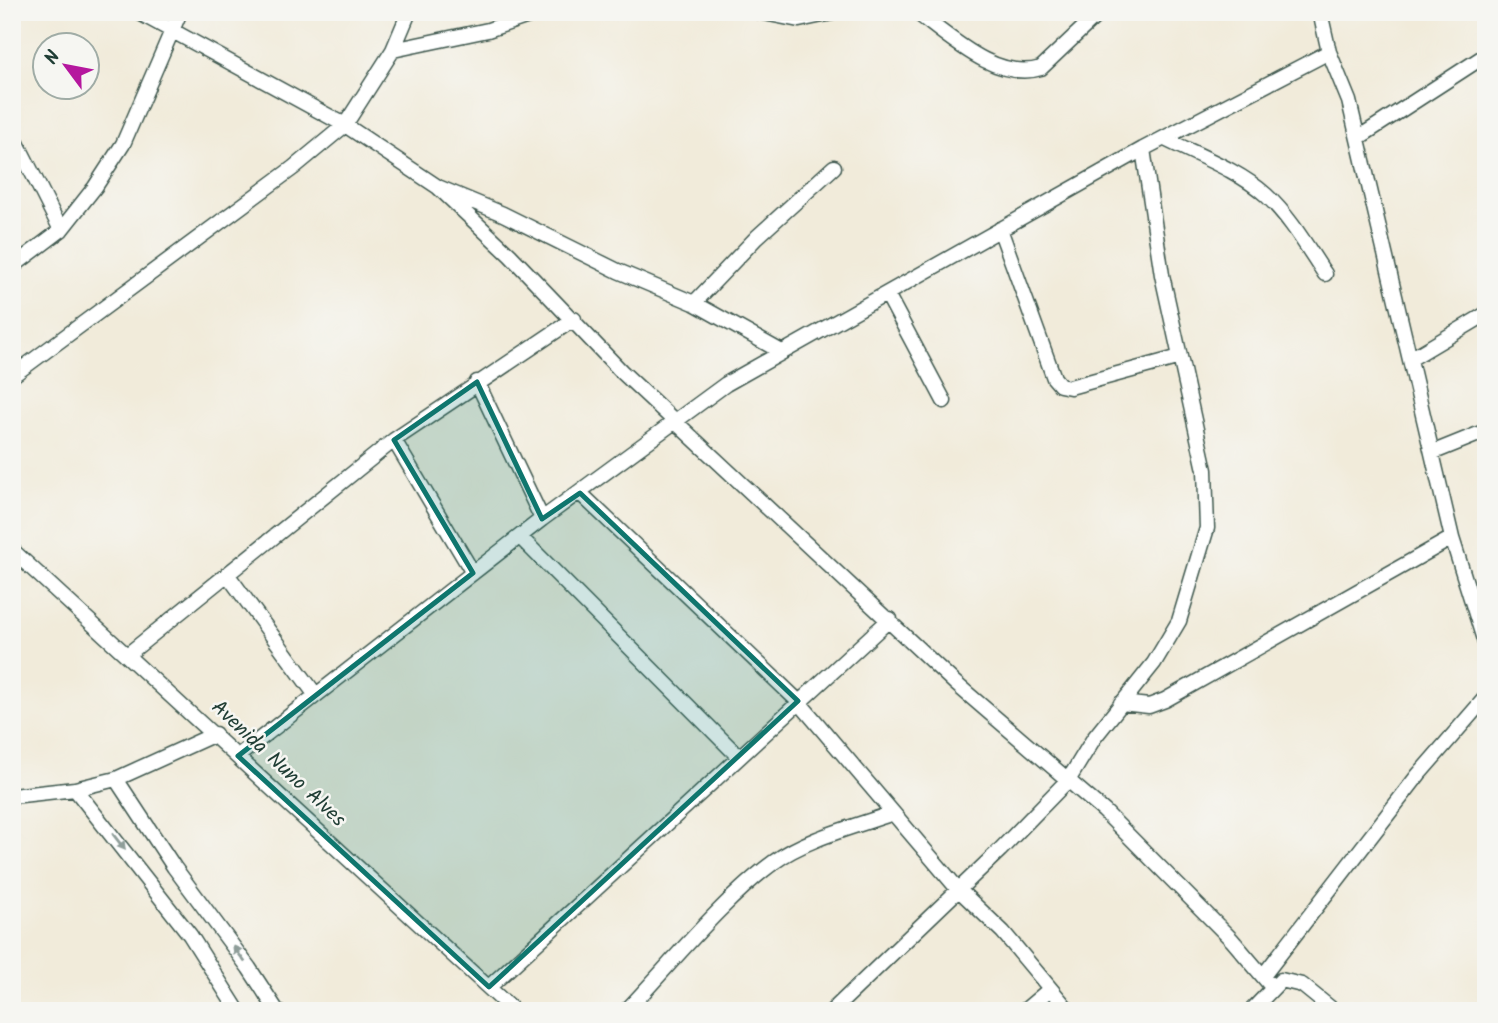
<svg xmlns="http://www.w3.org/2000/svg" width="1498" height="1023" font-family="Kalam,sans-serif">
  <style>
    .lines { fill: none; stroke-linecap: round; stroke-linejoin: round }
    .minor-casing { stroke: #3e574d; stroke-width: 17 }
    .minor { stroke: #fff; stroke-width: 14 }
    .oneway { fill: #8f9e9a }
    .marked { fill: #0f766e; fill-opacity: 0.2; stroke: #0f766e; stroke-width: 5; stroke-linejoin: round }
    .labels { text-anchor: middle; dominant-baseline: central; stroke-width: 5; stroke-linejoin: round; paint-order: stroke }
    .street-label { font-size: 21px; fill: #1f3d34; stroke: #f6f6f2 }
  </style>
  <rect width="100%" height="100%" fill="#f6f6f2"/>
  <filter id="ink" filterUnits="userSpaceOnUse"><feTurbulence type="fractalNoise" baseFrequency=".0143" numOctaves="2"/><feDisplacementMap in="SourceGraphic" scale="14" xChannelSelector="R" yChannelSelector="G"/><feConvolveMatrix kernelMatrix="1 2 1 2 8 2 1 2 1" color-interpolation-filters="sRGB"/></filter>
  <filter id="wash" filterUnits="userSpaceOnUse"><feTurbulence type="fractalNoise" baseFrequency=".00686" numOctaves="4" result="noise"/><feDisplacementMap in="SourceGraphic" scale="28" xChannelSelector="R" yChannelSelector="G"/><feGaussianBlur stdDeviation="1.57" result="paint"/><feColorMatrix in="noise" values="0 0 0 0 0 0 0 0 0 0 0 0 0 0 0 0 0 1.4 0 .05"/><feComposite in="paint" operator="in"/></filter>
  <g filter="url(#wash)">
    <rect width="100%" height="100%" fill="#f1ebda"/>
  </g>
  <g filter="url(#ink)">
    <g class="lines">
      <defs>
        <path id="minor" d="M138 12 345 125 438 187 503 214 618 271 694 303 780 351
          M759 12 799 20 837 12
          M916 12C950 37 997 82 1041 68L1100 12
          M1320 12 1329 52 1349 101 1452 538 1486 646
          M393 50 488 30 540 12
          M12 133 61 230
          M1358 138 1486 55
          M1165 139C1199 156 1238 170 1266 195 1290 217 1307 247 1325 274
          M438 187 510 255 621 371 955 683 1104 811 1232 940 1272 987
          M1000 229 1054 378 1060 385 1070 387 1180 357
          M12 267 61 230 95 187 123 144 180 12
          M887 294 944 401
          M694 303 757 237 834 167
          M1412 358 1486 314
          M12 376 293 168 345 125 393 50 409 12
          M477 382 542 519
          M394 440 473 573
          M1434 452 1486 431
          M580 493 798 701 957 888 1003 932 1069 1011
          M520 537 739 757
          M12 550 514 1011
          M227 574 315 694
          M127 655 394 440 574 319
          M1121 703 1149 706 1165 700 1452 538
          M238 756 542 519 726 384 1143 149 1329 52
          M116 779 174 867 249 968 277 1011
          M75 789 190 935 238 1011
          M12 796 75 789 116 779 215 734
          M1263 976 1419 774 1486 697
          M489 987 890 619
          M626 1011C670 965 723 899 774 862 807 838 854 827 893 813
          M832 1011 1000 850 1069 779 1094 738 1154 663 1179 621 1207 528 1205 470 1162 275 1143 149
          M1024 1011 1050 989
          M1251 1011 1281 980 1302 985 1334 1011"/>
      </defs>
      <use href="#minor" class="minor-casing"/>
      <use href="#minor" class="minor"/>
    </g>
    <defs><path id="oneway-solid" d="M-6-.8H1V-3.2L6.5 0L1 3.2V.8H-6Z" transform="scale(1.75)"/></defs>
    <g class="oneway">
      <use href="#oneway-solid" transform="translate(119 842) rotate(52)"/>
      <use href="#oneway-solid" transform="translate(239 954) rotate(-126)"/>
    </g>
  </g>
  <path class="marked" d="M477 382 542 519 580 493 798 701 489 987 238 756 473 573 394 440Z"/>
  <g class="labels">
    <g class="street-label">
      <text transform="translate(278 764) rotate(43)">Avenida Nuno Alves</text>
    </g>
  </g>
  <rect width="1498" height="1023" fill="none" stroke="#f6f6f2" stroke-width="42"/>
  <g transform="translate(66 66) rotate(302)"><circle r="33" fill="#f6f6f2" stroke="#a0aca6" stroke-width="2"/>
  <path d="M0-5L12 26L0 18L-12 26Z" fill="#b5179e"/>
  <text y="-10" font-size="19" font-weight="bold" text-anchor="middle" fill="#1f3d34">N</text>
  </g>
</svg>
